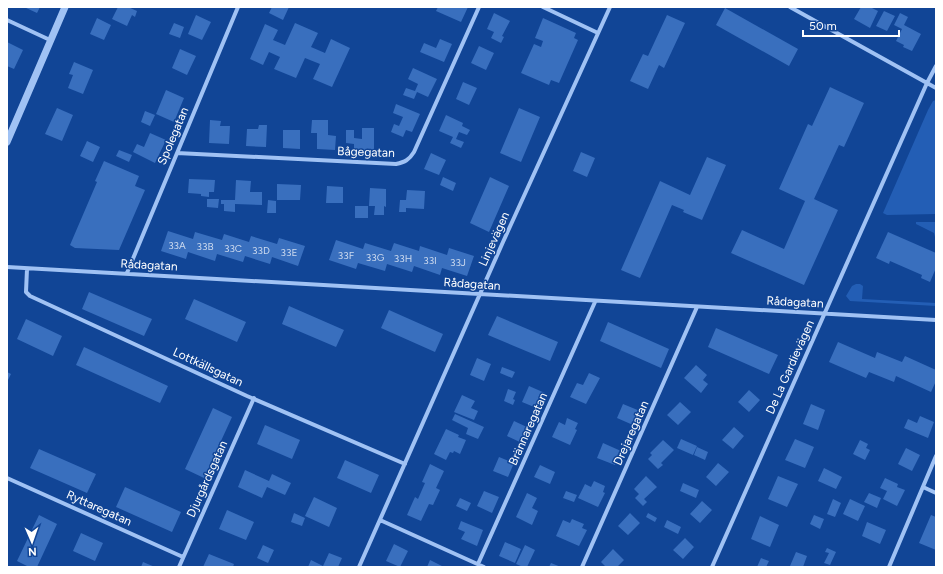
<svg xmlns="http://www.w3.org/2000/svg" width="943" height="574" font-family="Figtree,sans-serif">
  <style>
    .green { fill: #235eb5 }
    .building { fill: #396fbe }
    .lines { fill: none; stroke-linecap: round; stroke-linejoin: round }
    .minor { stroke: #a0c2f4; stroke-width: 4 }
    .tertiary { stroke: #a0c2f4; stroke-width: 7 }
    .labels { text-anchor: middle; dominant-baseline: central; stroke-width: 3; stroke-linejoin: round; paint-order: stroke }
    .number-label { font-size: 10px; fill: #cedbef }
    .street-label { font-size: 12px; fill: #fff; stroke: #114596 }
  </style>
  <rect width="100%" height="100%" fill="#114596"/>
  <path class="green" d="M936 100V214L887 215 883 213 928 110 933 101Z
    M916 222H936V241L934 233 916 224Z
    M856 284H860L863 286 862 299 936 303V306L850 301 846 296 852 286Z"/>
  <path class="building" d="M24 7H40L37 13Z
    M118 7H128L137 11 135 17 132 15 127 26 112 19Z
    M272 7H289L283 20 269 13Z
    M438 7H468L461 22 436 11Z
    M861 7H870L878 11 870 28 854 19Z
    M725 8 798 49 789 66 716 25Z
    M884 11 895 16 887 31 876 26Z
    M494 13 510 21 502 36 504 37 501 43 491 38 494 32 487 29Z
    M900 13 908 17 904 25 921 34 912 51 903 47 904 45 896 41 902 29 894 25Z
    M196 15 211 22 202 40 188 34Z
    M667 15 685 23 664 68 659 65 648 89 630 81 643 54 648 56Z
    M97 18 111 25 104 40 90 34Z
    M543 18 576 33 574 38 578 40 559 83 551 80 549 85 521 73 534 44 541 47 543 41 535 38Z
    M174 23 184 27 180 38 169 34Z
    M295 23 318 33 311 47 325 53 331 39 350 48 332 87 313 79 320 64 305 58 296 78 274 69 280 57 269 52 263 65 250 59 265 24 278 30 273 40 285 45Z
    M440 39 452 44 444 62 420 52 424 43 436 48Z
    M7 42 23 50 14 69 7 66Z
    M479 46 494 53 486 70 471 63Z
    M180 49 196 56 187 75 172 68Z
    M74 62 93 70 83 94 68 88 73 75 69 74Z
    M413 68 437 79 428 97 417 92 414 99 403 95 406 88 415 91 418 84 408 79Z
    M463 82 477 88 469 105 456 99Z
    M830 87 864 103 844 147 839 145 814 199 838 210 804 285 731 253 742 230 784 249 805 201 779 189 808 124 812 126Z
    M166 90 184 98 174 122 156 114Z
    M396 104 420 114 412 132 406 130 403 137 391 132 394 124 399 126 403 117 393 113Z
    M57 108 73 115 62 141 45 134Z
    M519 108 540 117 521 162 500 153Z
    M145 111 155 115 150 126 141 122Z
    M446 115 463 123 462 126 470 130 467 135 459 132 456 139 464 142 461 148 450 143 453 137 439 131Z
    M210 120 221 121 220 126H230L229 144 209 143Z
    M312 120H328V135L336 136 335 150 317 149V133H311Z
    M259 125H267L266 147 246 146 247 129H258Z
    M362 128H374V153H354V144L346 143V130H354V138L362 139Z
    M283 130H300V149L283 148Z
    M150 133 166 140 155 163 133 152 137 144 144 147Z
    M87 141 100 147 93 162 80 156Z
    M119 150 132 155 129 162 116 156Z
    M581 152 595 158 587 177 573 171Z
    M431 153 446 160 439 175 424 169Z
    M707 157 726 165 702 220 683 212 684 210 672 205 640 278 621 270 660 181 690 195Z
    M104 161 139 176 135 186 145 190 119 250 75 248 70 245 97 182 95 181Z
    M443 177 456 183 453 191 440 185Z
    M490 177 509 186 489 232 470 223Z
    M189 179 215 180 214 192H209V197L201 196V194L188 193Z
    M236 180 251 181 250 192H262V205L235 204V212L224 211V204H221V200H235Z
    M277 184 301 185 300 200H277Z
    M327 186 343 187V203H326Z
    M370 188 386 189V207L384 206V215H374L375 206H369Z
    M407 190 425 191 424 209 406 208V212H399L400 200H406Z
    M207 199H219L218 208 207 207Z
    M268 200 276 201V213H267Z
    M355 206H368V218H355Z
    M168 231 193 239 195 232 222 240 224 234 249 242 251 236 277 244 279 238 305 246 298 266 272 257 270 264 245 256 243 262 217 254 215 261 188 252 186 259 161 251Z
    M888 232 936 253V268L930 282 921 278 922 275 890 261 889 264 876 258Z
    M336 240 363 249 365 243 391 251 394 243 419 251 420 246 447 255 449 248 474 256 467 276 442 268 440 275 414 266 412 272 387 264 385 271 358 263 356 269 329 260Z
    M89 292 152 319 144 336 82 309Z
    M194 299 246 322 237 342 185 319Z
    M289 306 344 330 336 347 282 324Z
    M389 310 443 334 435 352 381 328Z
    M497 316 558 342 550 361 488 335Z
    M26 319 62 336 53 356 17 339Z
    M608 322 669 349 661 368 600 341Z
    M716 328 778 355 769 374 708 347Z
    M838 342 875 358 877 352 902 362 905 356 936 370V381L931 392 896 376 894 382 869 372 866 378 829 362Z
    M84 347 168 386 160 403 76 365Z
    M477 358 491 364 484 381 470 375Z
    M696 365 707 375 703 380 708 384 701 393 684 378Z
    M502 367 515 372 512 378 500 373Z
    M7 372 11 374 7 382Z
    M589 373 600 378 586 404 570 397 577 383 583 385Z
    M529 386 545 393 539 409 522 402Z
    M508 389 516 392 513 399 515 400 513 405 504 401Z
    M749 390 760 400 749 412 738 402Z
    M462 395 475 401 471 408 478 411 474 420 454 412Z
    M680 402 691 412 678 425 667 415Z
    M623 404 640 411 633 425 617 418Z
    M811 404 825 410 818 430 803 424Z
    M213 408 232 417 204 478 185 469Z
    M455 414 484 427 478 439 466 434 468 428 452 420Z
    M920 416 934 422 928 438 904 428 908 419 917 423Z
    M567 418 578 423 575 429 577 430 570 445 552 437 559 422 565 425Z
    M514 421 529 428 522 443 507 436Z
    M265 425 300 440 292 459 257 444Z
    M734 427 744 436 733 449 722 440Z
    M446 429 459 435 458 437 466 440 460 454 454 451 453 453 450 452 446 460 434 454Z
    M681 439 697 446 693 455 677 448Z
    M795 439 814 447 805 468 785 460Z
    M663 440 674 450 661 463 663 465 658 469 648 459 652 455 650 453Z
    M860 440 868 444 866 448 870 450 865 460 853 454Z
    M603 443 621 451 615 465 597 458Z
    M697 447 708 452 705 460 694 455Z
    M906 448 920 455 912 471 898 464Z
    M39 449 96 474 87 493 30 468Z
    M499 457 514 463 508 477 493 471Z
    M345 460 379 475 371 493 337 478Z
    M718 463 729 472 716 486 706 477Z
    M430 464 444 471 436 488 440 490 433 505 429 504 421 521 407 515 415 497 418 499 425 483 422 482Z
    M540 465 555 472 550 484 534 477Z
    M824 468 842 477 836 489 818 481Z
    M245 470 269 481 272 474 291 483 285 495 267 487 262 498 238 487Z
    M646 476 657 487 644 499 647 502 643 506 635 498 639 494 634 489Z
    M778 476 798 484 787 507 768 499Z
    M885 478 898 484 897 487 905 490 897 506 883 499 887 491 880 488Z
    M594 481 605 486 603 492 605 493 598 507 578 498 585 484 591 487Z
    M683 483 699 490 696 498 680 491Z
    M125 487 181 512 172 532 116 507Z
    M484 491 499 497 492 513 477 506Z
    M566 491 577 495 574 502 563 498Z
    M527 493 537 498 532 508 538 511 532 525 516 517Z
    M869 493 881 498 877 508 864 502Z
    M314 497 337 508 329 527 305 516Z
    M460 498 471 503 467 511 456 506Z
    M833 499 841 503 835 517 827 514Z
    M850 499 865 506 858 521 843 514Z
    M702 501 712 510 700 523 690 514Z
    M227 510 254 522 246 540 219 529Z
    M294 513 305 518 302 526 291 522Z
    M630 513 640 523 628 535 618 526Z
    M648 513 657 518 655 522 646 517Z
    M39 515 57 524 37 567H29L17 561Z
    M814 515 824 519 820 529 810 524Z
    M931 515 936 517V550L919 543Z
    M760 516 779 525 770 547 751 539Z
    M572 519 584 524 582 528 587 530 579 546 556 536 563 520 570 523Z
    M667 520 681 527 678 534 664 527Z
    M461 521 483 530 477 546 461 539 465 532 458 529Z
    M867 522 886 530 880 544 862 536Z
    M81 533 103 543 95 561 73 551Z
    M685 538 694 547 683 559 673 550Z
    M505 542 521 549 515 563 499 556Z
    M394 544 408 551 400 567 386 561Z
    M263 545 274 550 268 563 257 558Z
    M525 545 535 550 527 567H523L516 564Z
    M827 548 836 552 830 565 824 563 829 553 825 552Z
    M613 549 624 560 617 567H606L601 562Z
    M796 552 807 556 803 567H794L790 566Z
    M329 553 342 558 338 567H308L311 560 323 566Z
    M209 554 234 564 233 567H203Z
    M761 558 769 561 766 567H757Z
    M430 560 444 567H427Z
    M143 562 155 567H141Z
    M551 563 561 567H549Z"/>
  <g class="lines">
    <path class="minor" d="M543 7 598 33
      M790 7 936 88
      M7 20 50 40
      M177 153 396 164C405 162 409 160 414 152L479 7
      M7 267 936 320
      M27 269 26 292 30 296 247 396 405 464
      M127 273 238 7
      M7 478 183 557
      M923 487 936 493
      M380 520 484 567
      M478 564 595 302
      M179 567 254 398
      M359 567 503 242 610 7
      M582 567 697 307
      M712 567 927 83 936 66
      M889 567 936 456"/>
    <path class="tertiary" d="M7 142 65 7"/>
  </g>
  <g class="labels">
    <g class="number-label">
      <text x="177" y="245">33A</text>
      <text x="205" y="246">33B</text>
      <text x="233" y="248">33C</text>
      <text x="261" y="250">33D</text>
      <text x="289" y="252">33E</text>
      <text x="346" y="255">33F</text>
      <text x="375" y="257">33G</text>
      <text x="403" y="258">33H</text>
      <text x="430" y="260">33I</text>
      <text x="458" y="262">33J</text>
    </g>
    <g class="street-label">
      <text transform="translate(173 136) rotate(-67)">Spolegatan</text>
      <text transform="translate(366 152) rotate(2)">Bågegatan</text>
      <text transform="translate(494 239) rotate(-66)">Linjevägen</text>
      <text transform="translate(149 265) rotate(3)">Rådagatan</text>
      <text transform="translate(472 284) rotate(4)">Rådagatan</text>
      <text transform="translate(795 302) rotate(3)">Rådagatan</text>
      <text transform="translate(208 367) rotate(25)">Lottkällsgatan</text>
      <text transform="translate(790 367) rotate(-66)">De La Gardievägen</text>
      <text transform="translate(528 429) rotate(-66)">Brännaregatan</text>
      <text transform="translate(631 433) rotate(-66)">Drejaregatan</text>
      <text transform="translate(207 479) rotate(-66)">Djurgårdsgatan</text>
      <text transform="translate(99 508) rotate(24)">Ryttaregatan</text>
    </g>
  </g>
  <rect width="943" height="574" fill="none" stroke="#ffffff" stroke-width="16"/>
  <g transform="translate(32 542) rotate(178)" stroke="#114596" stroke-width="3" paint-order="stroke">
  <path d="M0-3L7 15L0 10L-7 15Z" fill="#ffffff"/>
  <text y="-6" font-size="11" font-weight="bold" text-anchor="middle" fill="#ffffff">N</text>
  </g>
  <path d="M803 30v6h96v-6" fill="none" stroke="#ffffff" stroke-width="2"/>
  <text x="809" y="30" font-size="12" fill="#ffffff" stroke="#114596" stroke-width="3" paint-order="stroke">50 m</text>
</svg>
